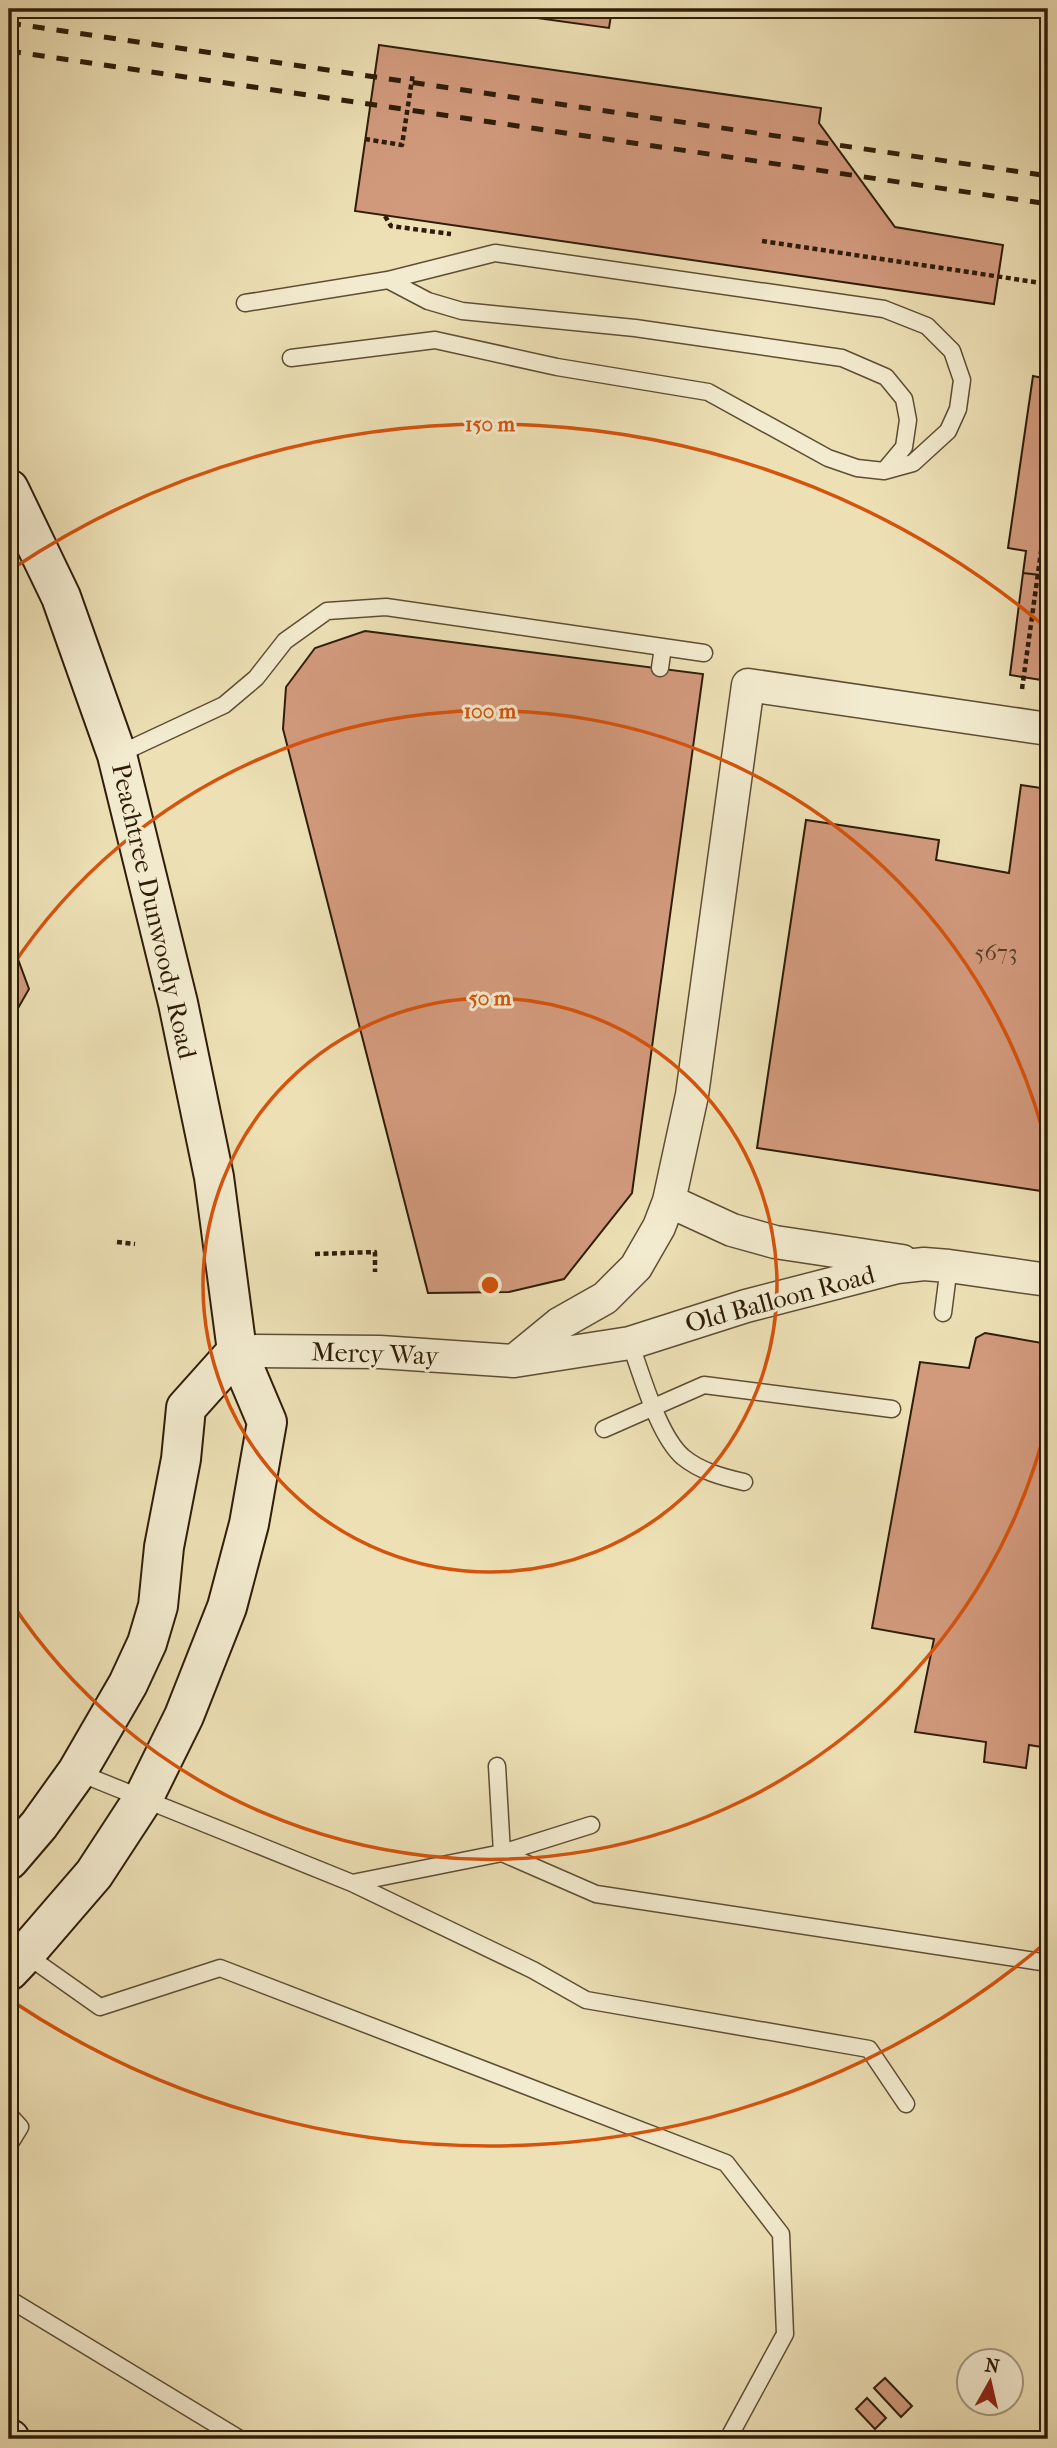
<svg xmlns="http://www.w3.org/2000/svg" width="1057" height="2448" font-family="'IM FELL French Canon',serif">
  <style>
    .building { fill: #d29a7d; stroke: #2f1d09; stroke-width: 2 }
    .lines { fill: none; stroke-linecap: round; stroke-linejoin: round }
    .service-casing { stroke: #5e4e34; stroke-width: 19 }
    .minor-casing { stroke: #5e4e34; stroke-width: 35 }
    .secondary-casing { stroke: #2f1d09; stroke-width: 42 }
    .path { stroke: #2f1d09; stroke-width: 4.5; stroke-dasharray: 5 3.5; stroke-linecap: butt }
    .service { stroke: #f3ebcf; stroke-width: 16 }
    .minor { stroke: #f3ebcf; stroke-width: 32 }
    .secondary { stroke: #f3ebcf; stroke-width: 38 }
    .rail { stroke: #2f1d09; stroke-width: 5; stroke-dasharray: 12 12; stroke-linecap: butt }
    .ring { fill: none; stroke: #d6530c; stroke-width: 3.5 }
    .labels { text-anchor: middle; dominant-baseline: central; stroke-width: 6; stroke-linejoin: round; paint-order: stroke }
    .number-label { font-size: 23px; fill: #583c26 }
    .street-label { font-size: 26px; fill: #2f1d09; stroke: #f3ebcf }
    .centre { fill: #d6530c; stroke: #f3ebcf; stroke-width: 3.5 }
    .ring-label { font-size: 21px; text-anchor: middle; font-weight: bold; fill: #d6530c; stroke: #f3ebcf; stroke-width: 6; stroke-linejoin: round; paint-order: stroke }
  </style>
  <rect width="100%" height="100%" fill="#ede0b5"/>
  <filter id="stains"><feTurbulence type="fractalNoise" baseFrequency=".00286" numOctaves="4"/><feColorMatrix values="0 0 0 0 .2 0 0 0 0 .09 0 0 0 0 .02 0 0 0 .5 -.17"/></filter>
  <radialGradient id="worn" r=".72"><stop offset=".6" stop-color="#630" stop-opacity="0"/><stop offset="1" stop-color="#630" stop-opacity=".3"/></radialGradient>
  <path class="building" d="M471 9H612L609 28Z
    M379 45 821 108 819 123 895 227 1003 245 994 304 355 211Z
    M1033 376 1048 379V576L1023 573 1026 551 1008 548Z
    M1023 573 1048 576V681L1010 675Z
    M365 631 703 674 632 1193 564 1279 509 1292 428 1293 283 729 286 687 315 648Z
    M1021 785 1048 789V1192L757 1148 806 820 939 840 936 860 1009 873Z
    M9 935 29 989 9 1024Z
    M985 1333 1048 1344V1748L1029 1745 1026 1768 984 1762 986 1742 915 1732 934 1639 872 1628 920 1362 969 1368 976 1338Z
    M885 2378 912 2406 901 2417 874 2388Z
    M867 2398 886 2418 875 2429 856 2409Z"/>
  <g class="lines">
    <defs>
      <path id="service" d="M388 280 428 301 462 311 635 328 842 358 886 377 904 399 908 420 904 447 884 471
        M245 303 388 280 495 253 884 309 927 326 952 351 962 380 958 409 948 431 913 463 884 471 857 468 828 458 708 392 557 367 435 340 291 358
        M660 668 663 647
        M117 755 224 705 256 678 285 641 327 611 386 607 704 653
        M943 1313 949 1266
        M630 1343C642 1375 658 1435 683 1457 700 1471 722 1477 744 1482
        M604 1429 704 1385 892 1409
        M497 1766 502 1853
        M77 1772 352 1883 533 1970 586 2000 869 2049 906 2104
        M502 1853 596 1894 1048 1963
        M352 1883 502 1853 591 1825
        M25 1954 100 2007 220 1968 726 2163 781 2234 785 2334 728 2439
        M9 2115 20 2127 9 2145
        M9 2299 240 2439"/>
      <path id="minor" d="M669 1201 732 1230 775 1242 902 1261
        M237 1351 380 1352 514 1361 630 1343 746 1306 897 1267 924 1264 949 1266 1048 1280
        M514 1361 559 1324 605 1298 636 1267 659 1227 669 1201 692 1095 748 685 1048 729"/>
      <path id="secondary" d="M9 489 61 597 117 755 178 1003 214 1177 237 1351 267 1422 249 1524 227 1607 184 1716 143 1799 94 1874 25 1954 9 1971
        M9 1860 39 1825 77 1772 128 1684 147 1643 158 1606 164 1547 181 1459 186 1408 237 1351
        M9 2439H10"/>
    </defs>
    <use href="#service" class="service-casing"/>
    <use href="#minor" class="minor-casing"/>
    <use href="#secondary" class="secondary-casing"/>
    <path class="path" d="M365 139 402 145 413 73
      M385 216 391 226 451 234
      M762 241 1048 284
      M1022 689 1048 501
      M117 1242 135 1244
      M315 1254 375 1252V1272"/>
    <use href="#service" class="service"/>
    <use href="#minor" class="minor"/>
    <use href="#secondary" class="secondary"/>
    <path class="rail" d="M9 23 1048 176
      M9 51 1048 204"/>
  </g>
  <g class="ring">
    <circle cx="490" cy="1285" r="287"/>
    <path d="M1048 1419A574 574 0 0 1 11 1602M11 968A574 574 0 0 1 1048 1151"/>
    <path d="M1043 1945A861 861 0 0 1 15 2003M15 567A861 861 0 0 1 1043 625"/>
  </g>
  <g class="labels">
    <g class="number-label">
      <text x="996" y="952">5673</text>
    </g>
    <g class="street-label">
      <text transform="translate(154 911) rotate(77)">Peachtree Dunwoody Road</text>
      <text transform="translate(780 1299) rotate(-15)">Old Balloon Road</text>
      <text transform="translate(375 1354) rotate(2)">Mercy Way</text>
    </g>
  </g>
  <circle cx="490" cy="1285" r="10" class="centre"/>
  <g class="ring-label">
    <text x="490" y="431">150 m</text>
    <text x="490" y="718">100 m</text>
    <text x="490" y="1005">50 m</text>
  </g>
  <rect width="1057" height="2448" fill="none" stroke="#ede0b5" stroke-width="35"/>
  <rect x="10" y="10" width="1036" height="2427" fill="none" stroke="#2f1d09" stroke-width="3.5"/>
  <rect x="18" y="18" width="1022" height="2413" fill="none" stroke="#2f1d09" stroke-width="2"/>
  <g transform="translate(990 2382) rotate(8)"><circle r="33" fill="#f3ebcf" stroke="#a59980" stroke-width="2"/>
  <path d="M0-5L12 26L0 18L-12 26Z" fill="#8f2418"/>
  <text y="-10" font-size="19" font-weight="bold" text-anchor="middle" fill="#2f1d09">N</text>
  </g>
  <rect width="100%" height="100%" filter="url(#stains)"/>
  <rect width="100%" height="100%" fill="url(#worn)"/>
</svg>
